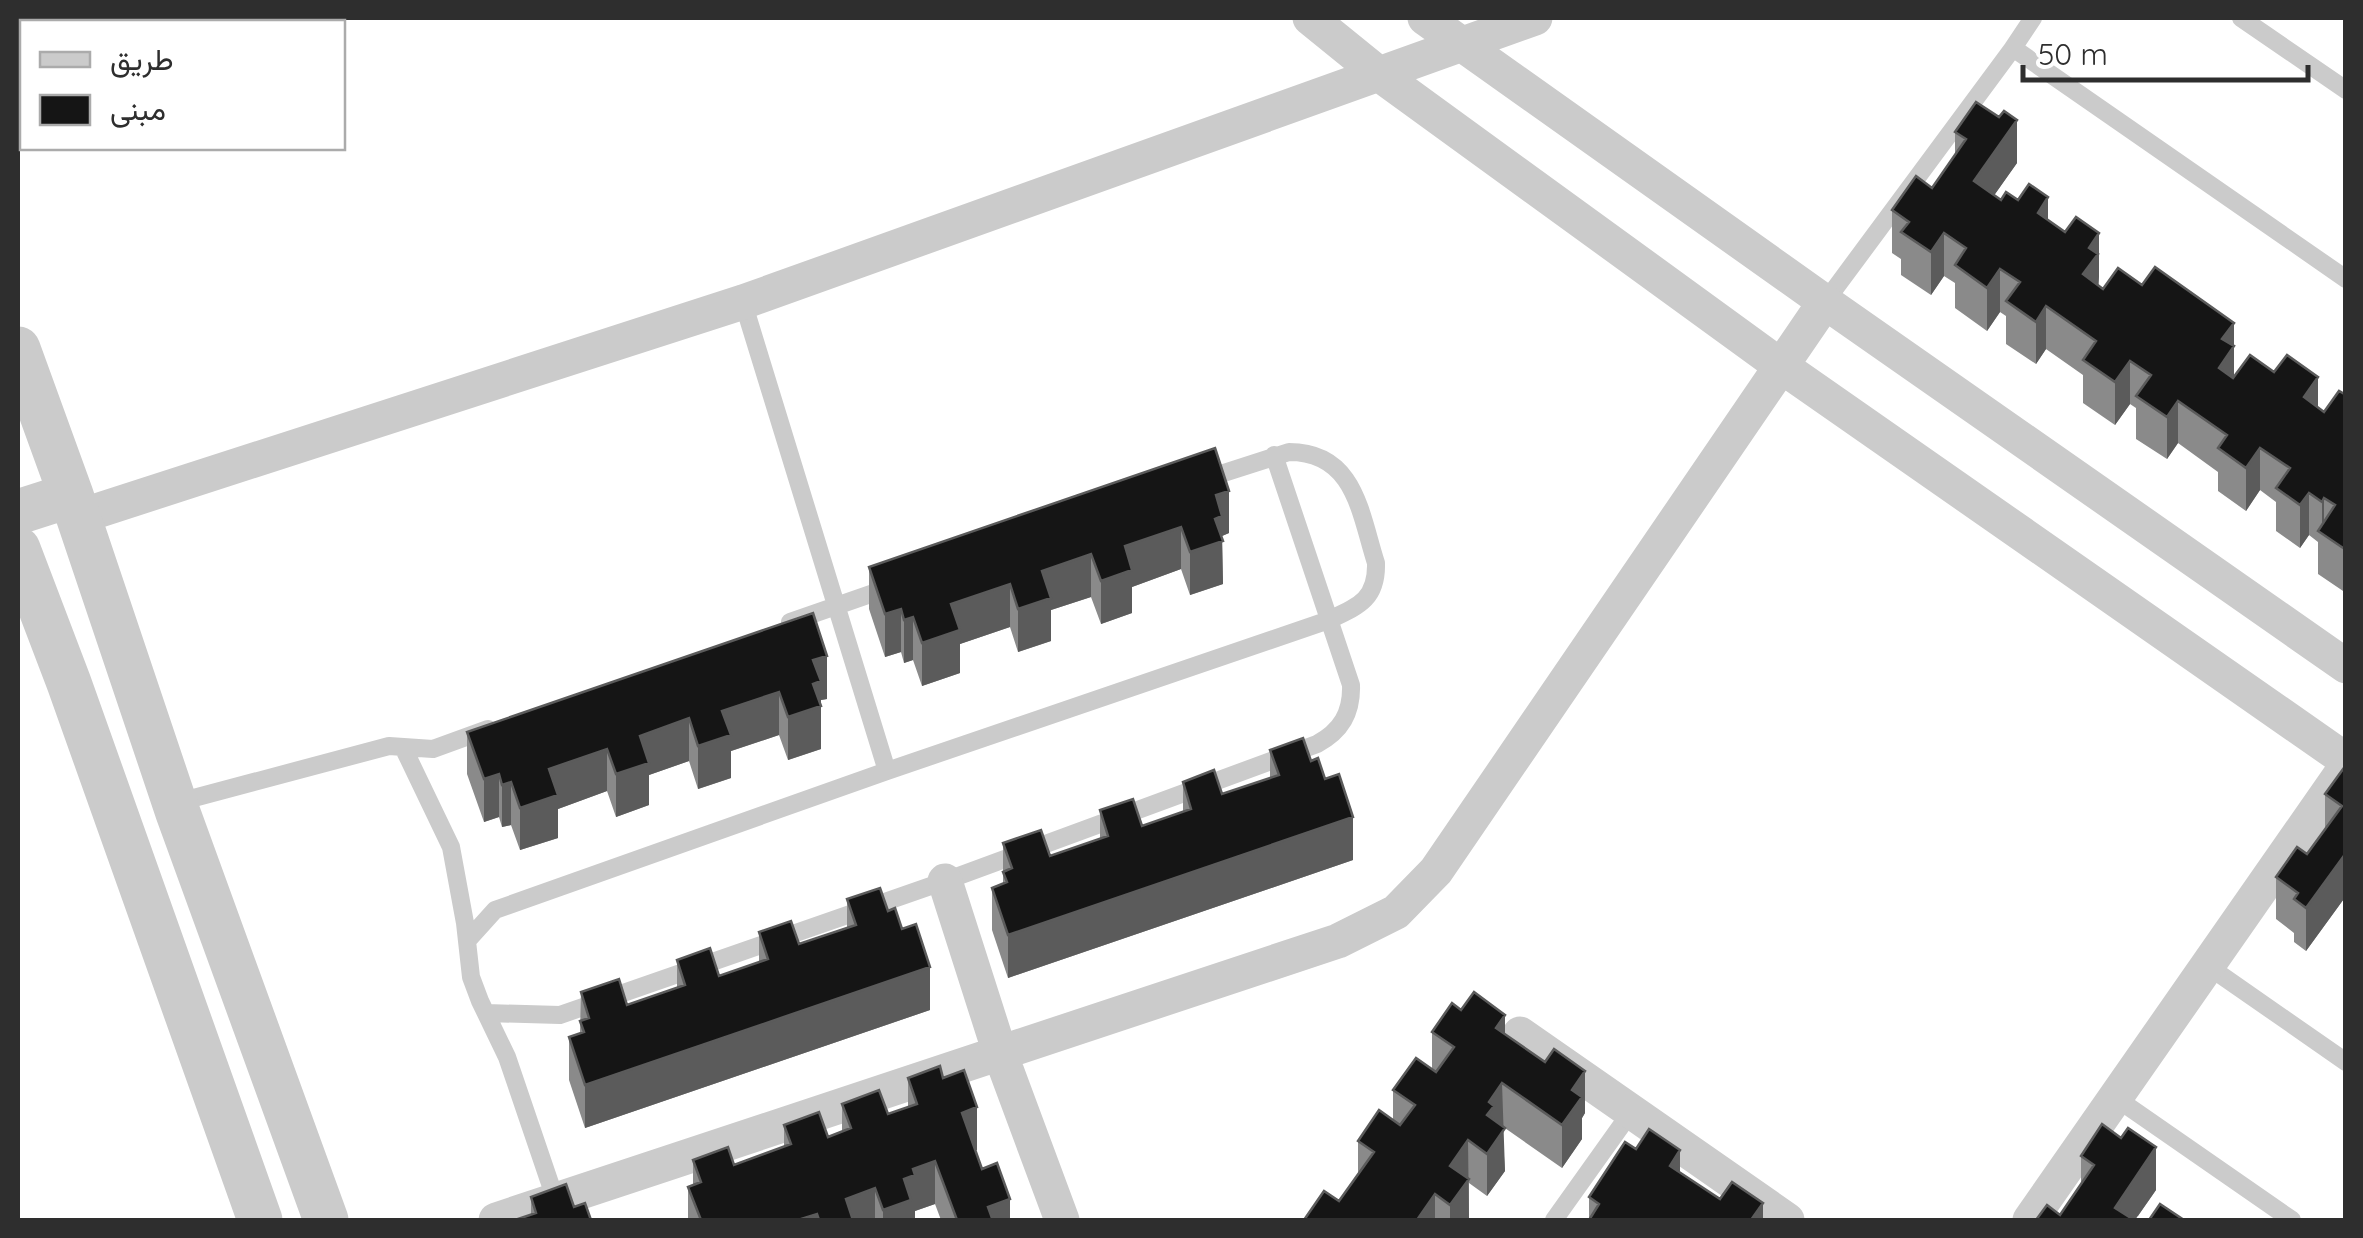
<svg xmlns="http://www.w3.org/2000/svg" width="2363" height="1238" font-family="Quicksand,Vazirmatn,sans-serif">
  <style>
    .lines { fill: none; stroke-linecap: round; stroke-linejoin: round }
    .service { stroke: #cbcbcb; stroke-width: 18 }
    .minor { stroke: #cbcbcb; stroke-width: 35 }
    .tertiary { stroke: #cbcbcb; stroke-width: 45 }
    .wall { fill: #8a8a8a }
    .shaded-wall { fill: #5b5b5b }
    .building { fill: #151515; stroke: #5b5b5b; stroke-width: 2.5 }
  </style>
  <rect width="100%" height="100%" fill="#fff"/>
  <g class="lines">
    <path class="service" d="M2241 18 2346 90
      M2013 48 2346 279
      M743 302 887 771
      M1825 302 2013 48 2033 18
      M790 622 888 588
      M403 747 451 847 465 923 471 977 480 1001 507 1057 556 1201
      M175 803 389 746 433 749 488 729
      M467 941 495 910 887 771 1329 620C1359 606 1377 599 1376 563 1360 513 1355 452 1289 452L1202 480
      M2208 966 2346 1062
      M486 1013 560 1015 945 881 1317 744C1341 731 1352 713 1351 685L1274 455
      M2116 1098 2292 1220
      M1554 1220 1631 1112"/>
    <path class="minor" d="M1310 18 1379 74 1781 366 2346 760
      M1425 18 1825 302 2346 666
      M78 517 743 302 1535 18
      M945 881 1000 1053 1062 1220
      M1520 1034 1787 1220
      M496 1220 1338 941 1396 912 1436 871 1825 302
      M2030 1220 2346 767"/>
    <path class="tertiary" d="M18 349 71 495 178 813 326 1220
      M18 512 71 495
      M18 549 69 683 260 1220"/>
  </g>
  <path class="wall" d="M1955 132 2017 163 1994 195 2001 200 2048 219 2099 276 2098 285 2103 289 2142 285 2234 323V377L2318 407 2324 412 2346 395V593L2318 574V542L2309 535 2300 548 2276 531V502L2260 490 2246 511 2218 491V472L2178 443 2167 459 2136 439V408L2130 404 2115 425 2083 403V375L2046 349 2036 364 2006 344V316L2000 312 1987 331 1955 308V283L1944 276 1931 295 1901 275V259L1892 253V210L1932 188 1955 155Z
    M1215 448 1229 533 1222 536 1223 584 1190 595 1181 569 1132 587V613L1101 624 1091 597 1051 610V641L1018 652 1010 627 960 644V673L922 686 913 660 904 663 901 652 885 657 869 609V567Z
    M813 613 827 699 821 700V749L788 760 779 735 731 751V778L698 789 689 761 649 775V805L616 817 607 791 558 809V838L520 850 511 825 502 827 499 817 484 822 467 774V732Z
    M1270 750 1311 761 1353 860 1008 978 992 930V888L1003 883V843L1050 856 1100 839V810L1142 826 1183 812V782L1222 794 1270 778Z
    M2346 765V896L2306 951 2294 942V933L2276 919V877L2307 854 2325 829V794Z
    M847 899 888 911 930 1010 585 1128 569 1080V1037L580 1033 581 992 627 1005 677 988V960L719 976 759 962V932L799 944 847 928Z
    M1432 1032 1505 1034 1585 1113 1582 1118V1139L1562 1168 1502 1126 1505 1171 1487 1196 1469 1183V1220H1304L1339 1201 1358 1175V1141L1393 1120V1090L1432 1069Z
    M908 1078H943L977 1150H976L982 1169 1010 1220H941L935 1204 915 1211V1218L911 1220H688V1187L693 1185V1160L734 1165 784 1146V1125L828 1137 842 1131V1104L888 1114 908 1107Z
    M2081 1156 2156 1190 2138 1216 2060 1215 2081 1184Z
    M1680 1172 1720 1199 1763 1220H1589V1197Z
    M531 1197 574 1207 531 1215Z"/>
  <path class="shaded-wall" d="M2017 120V163L1974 224V181Z
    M2048 197V240L2038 213Z
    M1944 233V276L1931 295V252Z
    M2099 233V276L2098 297 2083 274 2089 248Z
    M2000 269V312L1987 331V288Z
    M2046 306V349L2036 364V322Z
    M2234 323V389L2219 368 2222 339Z
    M2130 361V404L2115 425V382Z
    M2318 377V420L2304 397Z
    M2178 401V443L2167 459V417Z
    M2260 448V490L2246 511V468Z
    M1229 491V533L1222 536 1223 584 1190 595V552L1216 495Z
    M2309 493V535L2300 548V505Z
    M2324 498V535L2322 534V502Z
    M1181 527V569L1132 587V613L1101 624V581L1125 546Z
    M1091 554V597L1051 610V641L1018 652V609L1042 571Z
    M1010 584V627L960 644V673L922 686V643L951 604Z
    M901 609V652L885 657V614Z
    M913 617V660L904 663V620Z
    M827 656V699L821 700V749L788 760V717L813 660Z
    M779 692V735L731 751V778L698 789V746L722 711Z
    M689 718V761L649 775V805L616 817V774L640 736Z
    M607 749V791L558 809V838L520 850V808L549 769Z
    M499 774V817L484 822V779Z
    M511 782V825L502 827V785Z
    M1353 817V860L1008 978V935Z
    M2346 853V896L2306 951V908Z
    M930 967V1010L585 1128V1085Z
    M1505 1015V1057L1496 1028Z
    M1585 1071V1113L1582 1118V1139L1562 1168V1125L1572 1090Z
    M1502 1083 1505 1171 1487 1196V1115L1489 1102Z
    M977 1107V1150L962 1155V1113Z
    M1468 1140 1469 1220H1450V1166Z
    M2156 1147V1190L2135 1220H2115V1208Z
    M1680 1150V1193L1670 1166Z
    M935 1161V1204L915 1211V1218L911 1220H883V1210L904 1179 913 1169Z
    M875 1188V1220H846V1199Z
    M1435 1194V1220H1417Z
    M1010 1199V1220H985L988 1207Z
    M1763 1203V1220H1751Z
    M817 1214V1220H798Z"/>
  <path class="building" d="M1976 102 1999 117 2004 111 2017 120 1974 181 2001 200 2006 192 2018 200 2029 184 2048 197 2038 213 2065 232 2076 217 2099 233 2089 248 2098 254 2083 274 2103 289 2118 268 2142 285 2155 267 2234 323 2222 339 2234 346 2219 368 2233 378 2250 355 2274 372 2287 355 2318 377 2304 397 2324 412 2339 391 2346 395V550L2318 531 2335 505 2324 498 2322 502 2309 493 2300 505 2276 488 2290 468 2260 448 2246 468 2218 448 2227 435 2178 401 2167 417 2136 396 2151 375 2130 361 2115 382 2083 360 2096 341 2046 306 2036 322 2006 301 2020 282 2000 269 1987 288 1955 265 1966 248 1944 233 1931 252 1901 232 1909 222 1892 210 1916 176 1932 188 1966 139 1955 132Z
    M1215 448 1229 491 1216 495 1222 516 1215 519 1223 541 1190 552 1181 527 1125 546 1132 570 1101 581 1091 554 1042 571 1051 598 1018 609 1010 584 951 604 960 630 922 643 913 617 904 620 901 609 885 614 869 567Z
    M813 613 827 656 813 660 821 681 813 684 821 706 788 717 779 692 722 711 731 735 698 746 689 718 640 736 649 763 616 774 607 749 549 769 558 795 520 808 511 782 502 785 499 774 484 779 467 732Z
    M1303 738 1311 761 1318 758 1325 779 1339 774 1353 817 1008 935 992 888 1007 882 1003 872 1012 868 1003 843 1041 830 1050 856 1108 836 1100 810 1133 799 1142 826 1191 809 1183 782 1214 770 1222 794 1279 775 1270 750Z
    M2346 765V853L2306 908 2294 899 2298 893 2276 877 2297 847 2307 854 2342 806 2325 794Z
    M880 888 888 911 895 908 902 929 916 924 930 967 585 1085 569 1037 584 1032 580 1021 589 1018 581 992 619 979 627 1005 685 985 677 960 710 948 719 976 768 959 759 932 791 921 799 944 856 925 847 899Z
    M1474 992 1505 1015 1496 1028 1545 1062 1554 1049 1585 1071 1572 1090 1582 1097 1562 1125 1502 1083 1489 1102 1494 1106 1487 1115 1505 1128 1487 1154 1468 1140 1450 1166 1469 1179 1450 1205 1435 1194 1417 1220H1304L1324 1191 1339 1201 1374 1152 1358 1141 1379 1110 1400 1125 1415 1105 1393 1090 1416 1058 1436 1072 1454 1047 1432 1032 1452 1003 1461 1010Z
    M940 1066 943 1078 964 1070 977 1107 962 1113 982 1169 997 1163 1010 1199 988 1207 992 1218 985 1220H957L935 1161 913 1169 915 1175 904 1179 911 1200 883 1210 875 1188 846 1199 853 1220H819L817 1214 798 1220H701L688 1187 701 1182 693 1160 728 1147 734 1165 791 1144 784 1125 819 1112 828 1137 851 1128 842 1104 879 1090 888 1114 917 1104 908 1078Z
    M2102 1124 2121 1138 2128 1128 2156 1147 2115 1208 2134 1220H2036L2047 1205 2060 1215 2094 1165 2081 1156Z
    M1649 1129 1680 1150 1670 1166 1720 1199 1732 1182 1763 1203 1751 1220H1589L1599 1204 1589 1197 1625 1142 1636 1149Z
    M566 1184 574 1207 585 1203 591 1220H515L536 1213 531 1197Z
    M2160 1204 2184 1220H2149Z"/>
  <rect width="2363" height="1238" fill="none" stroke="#2e2e2e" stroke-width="40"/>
  <rect x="20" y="20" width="325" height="130" fill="#ffffff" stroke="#ababab" stroke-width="2.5"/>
  <rect x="40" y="52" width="50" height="15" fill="#cbcbcb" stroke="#ababab" stroke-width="2.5"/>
  <text x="110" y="70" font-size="30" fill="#2e2e2e">طريق</text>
  <rect x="40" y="95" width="50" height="30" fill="#151515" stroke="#ababab" stroke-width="2.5"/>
  <text x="110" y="120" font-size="30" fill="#2e2e2e">مبنى</text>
  <path d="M2023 65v15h285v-15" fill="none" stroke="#2e2e2e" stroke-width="5"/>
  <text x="2038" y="65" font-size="30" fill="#2e2e2e" stroke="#ffffff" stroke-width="8" paint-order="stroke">50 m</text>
</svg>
